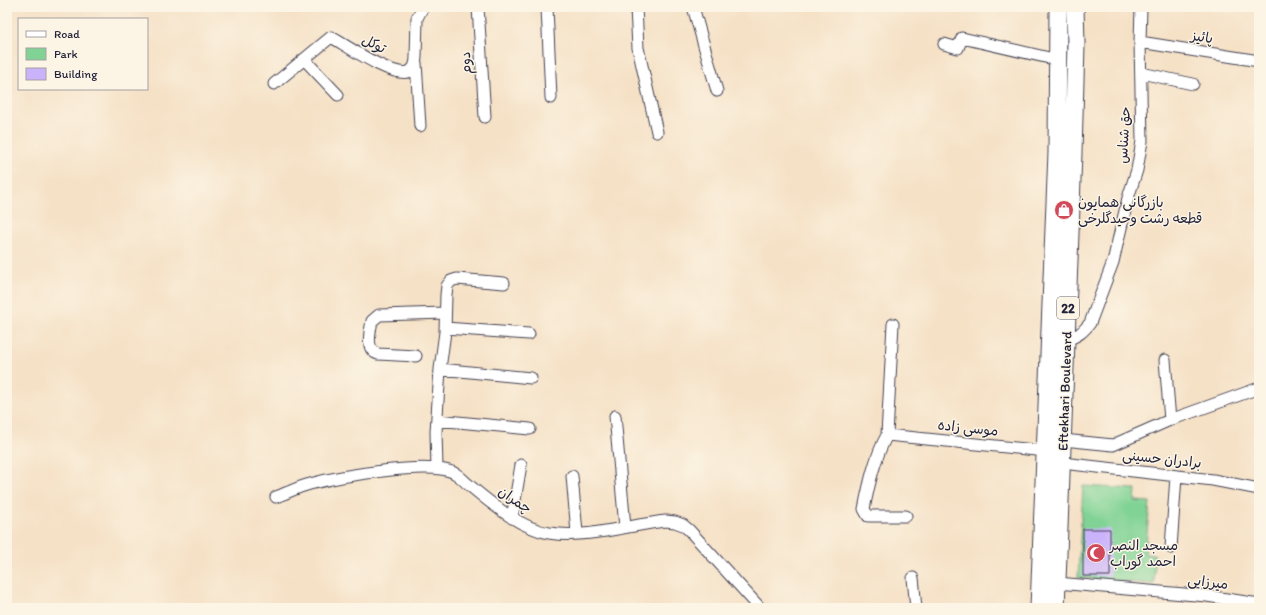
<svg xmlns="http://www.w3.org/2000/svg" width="1266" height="615" font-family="Itim,'Playpen Sans Arabic',sans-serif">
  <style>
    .green { fill: #81d395; stroke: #527a68 }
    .building { fill: #cab3fb }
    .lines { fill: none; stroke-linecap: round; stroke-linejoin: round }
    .minor-casing { stroke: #423f50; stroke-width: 13 }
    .highway-casing { stroke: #423f50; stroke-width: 19 }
    .minor { stroke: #fff; stroke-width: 11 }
    .highway { stroke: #fff; stroke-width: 17 }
    .labels { text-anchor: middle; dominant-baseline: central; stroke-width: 3; stroke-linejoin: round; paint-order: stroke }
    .shield { fill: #fcf5e5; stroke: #63616e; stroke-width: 1 }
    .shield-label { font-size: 13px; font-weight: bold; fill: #22223b }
    .street-label { font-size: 14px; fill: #22223b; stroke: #fcf5e5 }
    .poi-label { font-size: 14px; fill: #22223b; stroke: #fcf5e5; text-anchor: start }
  </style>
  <rect width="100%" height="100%" fill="#fcf5e5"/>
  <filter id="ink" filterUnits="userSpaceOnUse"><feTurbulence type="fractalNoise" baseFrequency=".025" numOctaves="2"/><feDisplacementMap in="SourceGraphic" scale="8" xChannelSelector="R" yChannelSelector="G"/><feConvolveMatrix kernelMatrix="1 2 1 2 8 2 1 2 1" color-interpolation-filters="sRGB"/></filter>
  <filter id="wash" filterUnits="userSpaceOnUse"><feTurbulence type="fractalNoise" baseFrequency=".012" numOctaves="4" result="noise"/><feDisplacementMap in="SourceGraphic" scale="16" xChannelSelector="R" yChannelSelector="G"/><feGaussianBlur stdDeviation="0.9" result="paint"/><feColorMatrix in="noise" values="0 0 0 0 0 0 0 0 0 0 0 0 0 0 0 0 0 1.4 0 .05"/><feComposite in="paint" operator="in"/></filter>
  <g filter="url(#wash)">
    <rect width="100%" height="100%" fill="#f5e1c6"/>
    <path class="green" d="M1083 486 1136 489 1135 501 1150 502 1145 554 1155 555 1154 584 1078 578Z"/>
    <g id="blocks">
      <path class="building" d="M1083 529H1110V576H1083Z"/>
    </g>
  </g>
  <g filter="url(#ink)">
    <use href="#blocks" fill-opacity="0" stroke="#423f50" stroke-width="1"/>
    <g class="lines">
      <defs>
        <path id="minor" d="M478 7 485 117
          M547 7 551 98
          M636 7 638 48 657 132
          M693 7 717 91
          M1140 42 1259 61
          M944 44 958 48 962 38 1058 60
          M304 59 338 95
          M416 63 420 126
          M1141 73 1193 84
          M274 84 331 37C346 45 391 77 408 72 414 70 416 63 416 57L417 18 423 7
          M893 324 887 435C875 457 869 484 864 509L868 516H906
          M445 328 529 334
          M1067 339C1077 337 1083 332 1090 323L1113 262 1128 198 1137 170 1142 141 1140 42 1141 7
          M416 356 378 354C365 350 370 332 372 321L379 315 445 313
          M1165 360 1170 420
          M440 369 531 378
          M615 416 625 527
          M437 420 530 429
          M887 435 1046 451
          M1063 440 1113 445 1170 420 1259 388
          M1062 463 1213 480 1259 489
          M437 468 436 432 440 369 445 332 446 295 447 286 451 281 457 279 504 283
          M572 476 577 533
          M276 497C287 493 298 487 310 484 336 477 434 459 456 474 461 477 465 482 469 485 492 504 520 528 549 533 587 539 629 525 666 521L675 522 683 525 689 530 760 608
          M512 518 521 465
          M1171 548 1176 476
          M913 578 916 608
          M1057 583 1207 596 1259 604"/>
        <path id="highway" d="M1039 608 1057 152 1058 7
          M1056 608 1073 153 1076 44 1075 7"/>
      </defs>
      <use href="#minor" class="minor-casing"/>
      <use href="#highway" class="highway-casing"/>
      <use href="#minor" class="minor"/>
      <use href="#highway" class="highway"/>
    </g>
  </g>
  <defs>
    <symbol id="shop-disc" viewBox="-11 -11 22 22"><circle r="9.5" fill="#d1495b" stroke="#fcf5e5"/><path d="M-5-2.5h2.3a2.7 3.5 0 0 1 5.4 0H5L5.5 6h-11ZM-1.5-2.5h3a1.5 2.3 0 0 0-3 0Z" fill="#fff"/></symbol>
    <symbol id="mosque-disc" viewBox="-11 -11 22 22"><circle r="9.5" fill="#d1495b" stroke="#fcf5e5"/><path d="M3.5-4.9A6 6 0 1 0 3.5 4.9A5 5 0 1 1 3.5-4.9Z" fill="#fff"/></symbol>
  </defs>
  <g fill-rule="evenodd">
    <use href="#shop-disc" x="1053" y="199" width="22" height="22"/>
    <use href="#mosque-disc" x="1085" y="542" width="22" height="22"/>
  </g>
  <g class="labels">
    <rect class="shield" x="1057" y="297" width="22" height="22" rx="3"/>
    <g class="shield-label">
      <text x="1068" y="308">22</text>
    </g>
    <g class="street-label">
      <text transform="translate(1202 37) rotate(9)">پائیز</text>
      <text transform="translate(374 44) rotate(28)">توکل</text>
      <text transform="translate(466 63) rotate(-93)">دوم</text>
      <text transform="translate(1124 135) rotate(-87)">حق شناس</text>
      <text transform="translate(1065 391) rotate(-88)">Eftekhari Boulevard</text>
      <text transform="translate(968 428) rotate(6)">موسی زاده</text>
      <text transform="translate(1162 459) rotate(6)">برادران حسینی</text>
      <text transform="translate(515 500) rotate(34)">چمران</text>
      <text transform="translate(1208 582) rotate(7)">میرزایی</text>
    </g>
    <g class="poi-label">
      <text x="1078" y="202">بازرگانی همایون<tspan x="1078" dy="16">قطعه رشت وحیدگلرخی</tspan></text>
      <text x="1110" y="545">مسجد النصر<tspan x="1110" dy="16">احمد گوراب</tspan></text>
    </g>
  </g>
  <rect width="1266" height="615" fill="none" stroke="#fcf5e5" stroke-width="24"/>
  <rect x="18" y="18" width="130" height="72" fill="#fcf5e5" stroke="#a5a1a1"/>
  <rect x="26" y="31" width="20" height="6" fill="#ffffff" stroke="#a5a1a1"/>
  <text x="54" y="38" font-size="12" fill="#22223b">Road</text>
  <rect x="26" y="48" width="20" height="12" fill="#81d395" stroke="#a5a1a1"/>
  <text x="54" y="58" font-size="12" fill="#22223b">Park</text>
  <rect x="26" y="68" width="20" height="12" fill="#cab3fb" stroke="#a5a1a1"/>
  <text x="54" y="78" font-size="12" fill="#22223b">Building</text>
</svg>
